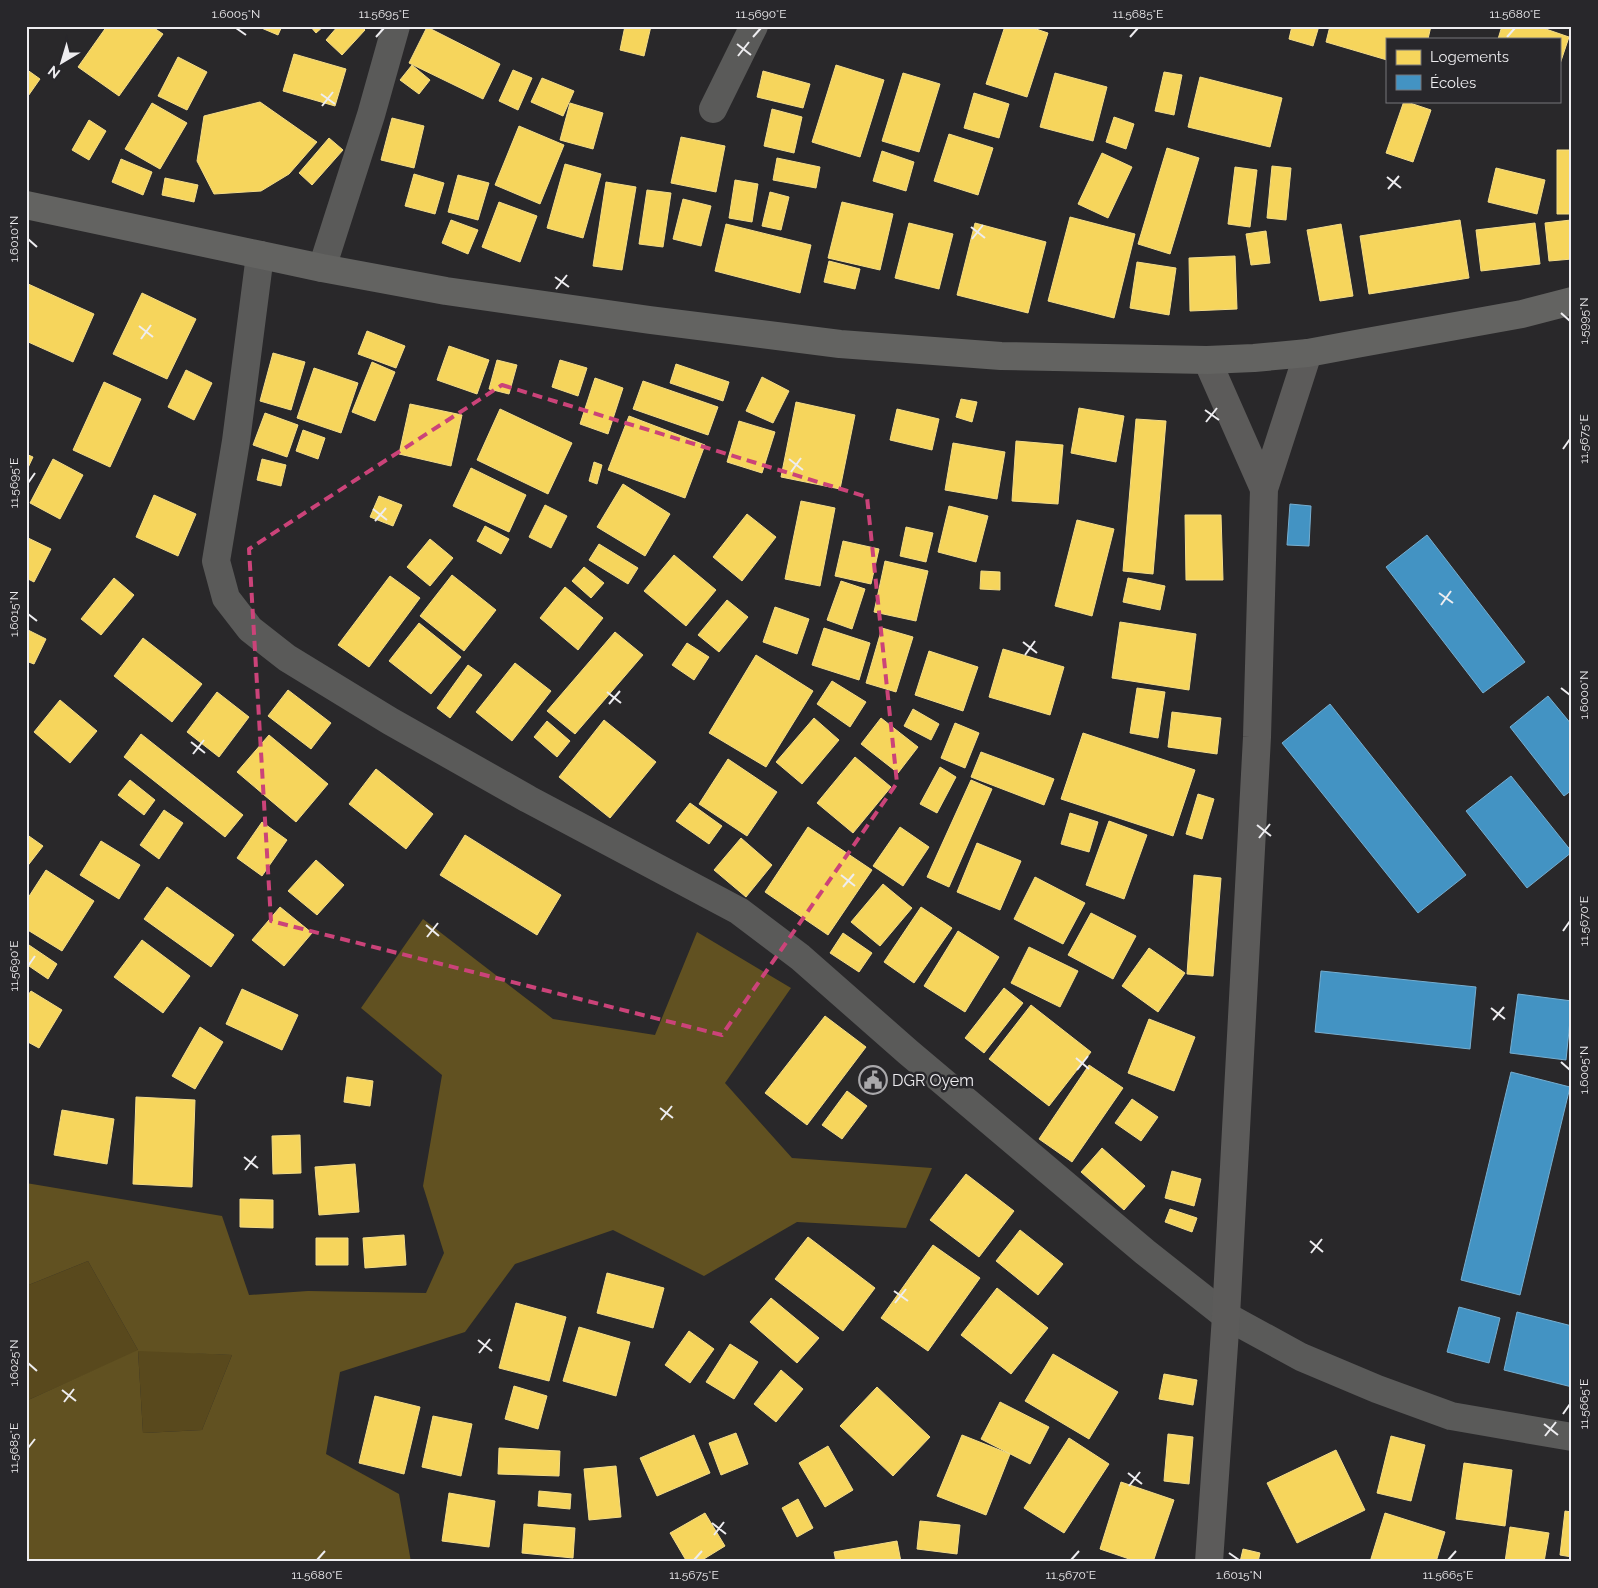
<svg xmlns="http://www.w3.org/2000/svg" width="1598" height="1588" font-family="Raleway,sans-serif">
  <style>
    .green { fill: #59491d }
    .forest { fill: #615121; fill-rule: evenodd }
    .homes { fill: #f6d55c; stroke: #f4dc88 }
    .schools { fill: #4393c3; stroke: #76aed0 }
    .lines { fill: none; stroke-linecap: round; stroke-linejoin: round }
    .street { stroke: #5a5a59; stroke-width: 28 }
    .secondary { stroke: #5c5b5a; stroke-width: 28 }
    .primary { stroke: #636361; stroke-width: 28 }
    .marked { fill: none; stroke: #cb4379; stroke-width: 4; stroke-dasharray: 10 6; stroke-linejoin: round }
    .ticks { fill: none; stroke: #eeedf0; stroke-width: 2 }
    .labels { text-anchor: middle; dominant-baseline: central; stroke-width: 5; stroke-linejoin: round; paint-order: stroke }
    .poi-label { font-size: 16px; fill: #eeedf0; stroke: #28272b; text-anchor: start }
    .neatline { fill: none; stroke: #eeedf0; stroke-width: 2 }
    .ticks-label { font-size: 12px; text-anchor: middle; fill: #eeedf0 }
  </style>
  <rect width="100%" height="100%" fill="#29282a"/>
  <path class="green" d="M88 1261 138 1350 232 1355 202 1430 143 1433 138 1351 26 1401V1286Z"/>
  <path class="forest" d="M423 919 553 1019 655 1035 697 932 791 988 725 1083 792 1158 932 1168 906 1228 797 1222 704 1276 613 1230 515 1264 465 1332 340 1372 326 1454 399 1494 411 1562H26V1401L138 1350 88 1261 26 1286V1183L222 1216 249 1295 308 1291 426 1293 444 1253 423 1186 442 1075 361 1008ZM138 1351 232 1355 202 1430 143 1433Z"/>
  <path class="homes" d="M107 26H151L163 34 119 96 78 67Z
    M260 26H282L278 35 259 27Z
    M310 26H324L316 33Z
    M338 26H361L365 30 342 55 326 40Z
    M625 26H651L644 56 620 50Z
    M1005 26H1027L1048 33 1027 97 986 84Z
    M1292 26H1319L1313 46 1289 39Z
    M1330 26H1431L1428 39H1387V60L1326 42Z
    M1502 26H1537L1569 37 1559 67V39H1498Z
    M427 27 500 64 483 99 409 63Z
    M294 54 346 69 335 106 283 91Z
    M178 57 207 72 187 110 158 96Z
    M412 65 430 80 419 94 400 80Z
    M836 65 884 80 860 157 812 142Z
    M26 69 40 79 26 99Z
    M513 70 532 78 518 110 499 101Z
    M763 71 810 84 803 108 757 97Z
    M1164 72 1182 75 1174 115 1155 111Z
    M903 73 940 84 919 152 882 141Z
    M1055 73 1107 87 1093 141 1040 127Z
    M1200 77 1282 98 1270 147 1188 127Z
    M542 78 574 91 563 116 531 102Z
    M974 93 1009 104 999 138 964 128Z
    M1404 101 1431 110 1413 162 1386 153Z
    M260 102 317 142 289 174 261 191 214 194 197 161 204 116Z
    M152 103 187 123 160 169 125 149Z
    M570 103 603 113 593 149 560 140Z
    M772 109 802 117 794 153 764 146Z
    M1114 117 1134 124 1126 149 1106 142Z
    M392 118 424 126 414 168 381 160Z
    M89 120 106 131 89 160 72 150Z
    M519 126 564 145 540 204 495 185Z
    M949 134 993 148 978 195 934 181Z
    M681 137 725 146 716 192 671 183Z
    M329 138 343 150 312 185 299 173Z
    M1167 148 1199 158 1170 254 1138 244Z
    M1557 150H1572V214H1557Z
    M882 151 914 162 906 191 873 181Z
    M1102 153 1132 167 1108 218 1078 204Z
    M777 158 820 167 816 188 773 180Z
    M121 159 152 172 143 195 112 182Z
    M565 164 601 174 583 238 547 228Z
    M1272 166 1291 168 1286 220 1267 218Z
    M1235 167 1257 170 1250 227 1228 224Z
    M1496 168 1545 180 1537 214 1488 202Z
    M414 174 444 183 435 214 405 206Z
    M458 175 489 183 478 220 448 212Z
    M165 178 198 185 194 202 162 195Z
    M735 180 758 184 752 222 729 218Z
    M606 182 636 187 622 270 593 266Z
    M647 190 671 193 663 247 639 244Z
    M770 192 789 197 781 230 762 226Z
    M683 199 711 206 701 246 673 239Z
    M499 202 537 216 520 262 482 247Z
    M842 202 893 214 880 270 828 258Z
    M1070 217 1135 234 1114 318 1048 301Z
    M451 220 478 230 468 254 442 243Z
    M1460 220 1469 278 1369 294 1360 236Z
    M1571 220 1572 259 1549 261 1545 223Z
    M909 223 953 234 939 289 895 278Z
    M975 223 1046 242 1028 313 957 295Z
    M1535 223 1540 264 1481 271 1476 230Z
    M726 224 811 245 800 293 715 271Z
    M1341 224 1353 296 1320 301 1307 230Z
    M1266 231 1270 263 1251 265 1246 234Z
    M1235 256 1237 309 1190 311 1189 258Z
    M829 261 860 269 855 289 824 282Z
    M1137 262 1176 268 1169 315 1130 308Z
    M26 283 94 314 73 362 26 341Z
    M142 293 196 319 167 379 113 354Z
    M367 331 405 346 396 368 358 354Z
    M449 346 489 360 477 394 437 380Z
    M273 353 305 362 291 410 260 401Z
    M497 360 517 365 509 394 489 389Z
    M560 360 587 368 578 396 552 387Z
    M372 362 395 372 375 421 352 412Z
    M676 364 729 382 723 401 670 383Z
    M314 368 358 383 341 433 297 418Z
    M186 370 212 383 194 420 168 407Z
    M762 377 789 391 773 423 746 411Z
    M595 378 623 388 608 434 580 424Z
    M643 381 718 407 708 435 633 409Z
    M104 382 141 399 110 467 73 450Z
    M961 399 977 402 972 422 956 417Z
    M796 402 855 415 840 489 781 477Z
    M410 404 462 415 451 466 399 454Z
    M1079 408 1124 416 1116 462 1071 453Z
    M500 409 572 443 548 494 477 460Z
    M897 409 939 419 932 450 890 440Z
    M265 413 298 425 287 457 253 445Z
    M629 416 705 445 685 498 608 470Z
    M1136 419 1166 421 1153 574 1123 571Z
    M739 421 775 432 762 473 727 462Z
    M303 430 325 438 318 459 296 451Z
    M1016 441 1063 445 1058 504 1012 501Z
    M953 443 1005 452 997 499 945 490Z
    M26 454 33 457 26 472Z
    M53 459 83 475 60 519 30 503Z
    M262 459 286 465 281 486 257 480Z
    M594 462 602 465 597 484 589 481Z
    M471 468 526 495 509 532 453 506Z
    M623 484 670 514 645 556 597 527Z
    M154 495 196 514 178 556 136 537Z
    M379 496 402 505 393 526 370 517Z
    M801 501 835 508 820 586 785 579Z
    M545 505 567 516 551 548 529 537Z
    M949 506 988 516 976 562 938 552Z
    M747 514 776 537 742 581 713 557Z
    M1185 515H1221L1223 580H1186Z
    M1077 520 1114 529 1092 616 1055 606Z
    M485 526 509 539 501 554 477 541Z
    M906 527 933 533 926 562 900 556Z
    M26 537 51 549 34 582 26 578Z
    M430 539 453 558 430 586 407 567Z
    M843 541 879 549 871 584 835 576Z
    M599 544 638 568 628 584 589 560Z
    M674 555 716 590 686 626 644 591Z
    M885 561 928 571 916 621 874 612Z
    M584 567 604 583 591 598 572 581Z
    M981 571 1000 572V590L980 589Z
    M452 575 496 610 464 651 420 616Z
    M390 576 420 598 369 667 338 645Z
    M114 578 134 595 101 635 81 619Z
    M1128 578 1165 586 1160 610 1123 602Z
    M841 581 865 589 852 629 827 620Z
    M565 587 603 618 578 650 540 618Z
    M727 600 748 617 719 652 698 635Z
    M775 607 809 619 797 654 763 642Z
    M1120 622 1196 634 1189 690 1112 678Z
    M419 623 461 657 431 694 389 661Z
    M824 628 870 643 859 680 812 665Z
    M882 628 913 637 896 692 866 683Z
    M26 629 46 639 34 664 26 661Z
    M615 632 643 655 575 734 547 711Z
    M143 638 202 684 172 722 114 676Z
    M687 643 709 657 694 680 672 665Z
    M1003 649 1064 667 1050 715 989 697Z
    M929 651 978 667 963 711 915 695Z
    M756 655 813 691 766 767 709 733Z
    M515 663 551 691 512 741 476 712Z
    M468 665 482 675 450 718 437 708Z
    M832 681 866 702 850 727 817 704Z
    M1137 688 1165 692 1158 738 1130 733Z
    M288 690 331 723 311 749 268 716Z
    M217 692 249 717 219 757 187 732Z
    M60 700 97 731 70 763 34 732Z
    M913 709 939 724 931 740 904 726Z
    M1172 712 1221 718 1217 754 1168 747Z
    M814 718 839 740 802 784 776 762Z
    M881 718 918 747 898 773 861 744Z
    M604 720 656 762 610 818 559 777Z
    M547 721 570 741 557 757 534 737Z
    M955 723 979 733 965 768 941 758Z
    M1083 733 1195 770 1173 836 1061 799Z
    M141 734 243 815 225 837 124 757Z
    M269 735 328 784 296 822 237 772Z
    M981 752 1054 779 1044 805 971 777Z
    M855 757 891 787 853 833 817 803Z
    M728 759 777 792 747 836 699 804Z
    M940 767 956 777 937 813 920 804Z
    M376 769 433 814 406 849 349 804Z
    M130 780 155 800 144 815 118 795Z
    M971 780 992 789 949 887 927 877Z
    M1198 794 1214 799 1202 839 1186 834Z
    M690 803 722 826 709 844 676 821Z
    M164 810 183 823 159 859 140 845Z
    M1070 813 1098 822 1089 852 1061 844Z
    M1109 821 1147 835 1124 899 1086 885Z
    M262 822 287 840 262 876 237 858Z
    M808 827 872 870 828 935 765 892Z
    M900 827 929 847 903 886 873 866Z
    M26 834 43 846 26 868Z
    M465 835 561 895 537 935 440 875Z
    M741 838 772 865 746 897 714 870Z
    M101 841 140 865 119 899 80 875Z
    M977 843 1021 861 1000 910 957 892Z
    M316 860 344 885 317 915 288 891Z
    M46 870 94 901 62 951 26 929V901Z
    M1194 875 1221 878 1213 976 1187 974Z
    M1035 877 1085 903 1063 944 1014 919Z
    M883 884 912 908 880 946 851 922Z
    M167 887 234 935 211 967 144 919Z
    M280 907 312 933 284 966 252 940Z
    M921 907 952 928 914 983 884 962Z
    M1091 913 1136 936 1113 979 1068 955Z
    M958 931 999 957 965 1012 924 986Z
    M843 933 872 953 859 972 830 953Z
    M142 940 190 976 163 1013 114 977Z
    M26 943 57 964 48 979 26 964Z
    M1029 947 1078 971 1060 1007 1011 983Z
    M1149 948 1185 973 1158 1012 1122 986Z
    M1004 988 1023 1003 984 1053 965 1038Z
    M242 989 298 1015 282 1050 226 1024Z
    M31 991 62 1010 39 1048 26 1041V998Z
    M1031 1005 1091 1052 1049 1106 989 1059Z
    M825 1016 866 1047 807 1125 765 1093Z
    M1149 1019 1195 1037 1174 1091 1128 1073Z
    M200 1027 223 1042 195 1089 172 1076Z
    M1089 1065 1123 1088 1072 1162 1039 1139Z
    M347 1077 373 1081 370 1106 344 1102Z
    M847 1091 867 1106 842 1139 822 1125Z
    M136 1097 195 1100 192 1187 133 1184Z
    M1132 1099 1158 1117 1141 1141 1115 1123Z
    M62 1110 114 1119 107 1164 54 1155Z
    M300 1135 301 1173 273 1174 272 1136Z
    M1102 1148 1145 1186 1124 1210 1081 1172Z
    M355 1164 359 1212 319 1215 315 1167Z
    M1172 1171 1201 1179 1194 1206 1165 1198Z
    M966 1174 1014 1211 979 1257 930 1220Z
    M240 1199 273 1200V1228L240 1227Z
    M1170 1209 1197 1218 1192 1232 1165 1222Z
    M1020 1230 1063 1264 1038 1295 996 1261Z
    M404 1235 406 1265 365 1268 363 1238Z
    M808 1237 875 1288 843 1331 775 1279Z
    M316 1238H348V1265H316Z
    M933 1245 980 1278 928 1351 881 1318Z
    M607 1273 664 1288 653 1328 597 1313Z
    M997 1288 1048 1328 1011 1374 961 1335Z
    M771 1298 819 1338 797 1363 750 1322Z
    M516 1303 566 1317 549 1381 499 1368Z
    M579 1327 630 1342 616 1396 563 1381Z
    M689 1331 714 1349 690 1383 665 1365Z
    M730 1344 758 1362 734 1399 706 1382Z
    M1053 1354 1118 1392 1089 1439 1025 1401Z
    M781 1370 803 1389 776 1422 754 1404Z
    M1164 1374 1197 1380 1193 1405 1159 1399Z
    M514 1386 547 1396 538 1429 505 1419Z
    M877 1387 930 1437 893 1476 840 1426Z
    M375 1396 420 1407 404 1474 359 1463Z
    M1000 1402 1049 1427 1030 1464 981 1439Z
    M433 1416 472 1424 461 1476 422 1467Z
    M736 1433 748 1464 721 1475 709 1443Z
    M1168 1434 1193 1437 1189 1484 1164 1481Z
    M694 1435 710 1473 657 1496 640 1458Z
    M962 1435 1010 1454 986 1515 937 1496Z
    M1391 1436 1425 1445 1411 1501 1377 1493Z
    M1069 1438 1109 1464 1064 1533 1024 1508Z
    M828 1446 853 1490 825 1507 799 1463Z
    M499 1448 560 1451 559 1476 498 1474Z
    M1336 1450 1365 1510 1297 1543 1267 1483Z
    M1464 1463 1512 1470 1505 1526 1456 1519Z
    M616 1466 621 1517 589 1520 584 1469Z
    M1121 1482 1174 1500 1153 1562H1138L1100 1549Z
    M539 1491 571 1494 570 1509 538 1506Z
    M449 1493 495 1501 489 1547 442 1541Z
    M798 1499 813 1528 797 1537 782 1508Z
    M1565 1511 1572 1512V1557L1560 1555Z
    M705 1513 725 1546 699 1562H687L670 1533Z
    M1385 1513 1445 1532 1436 1562H1370Z
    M920 1521 960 1525 957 1554 917 1549Z
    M524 1524 575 1528 573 1558 522 1553Z
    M1510 1527 1549 1533 1544 1562H1505Z
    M897 1541 901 1562H836L834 1552Z
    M1243 1549 1260 1553 1258 1562H1240Z"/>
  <path class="schools" d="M1290 504 1311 506 1309 546 1287 545Z
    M1427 535 1525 662 1483 693 1386 567Z
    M1548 696 1572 725V790L1564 796 1510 727Z
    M1330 704 1466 875 1418 913 1282 743Z
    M1511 776 1572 852 1527 888 1466 811Z
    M1321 971 1476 987 1470 1049 1315 1032Z
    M1518 994 1572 1001 1566 1060 1510 1053Z
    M1511 1072 1570 1087 1520 1295 1461 1280Z
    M1459 1307 1500 1318 1489 1363 1447 1352Z
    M1517 1312 1572 1326V1387L1504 1370Z"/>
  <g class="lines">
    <path class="street" d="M713 109 754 26
      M260 255 236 441 216 561 226 598 250 629 287 658 390 721 528 799 739 911 800 957 908 1052 1145 1252 1226 1316 1301 1357 1377 1389 1451 1416 1572 1437
      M322 268 371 115 396 26"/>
    <path class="secondary" d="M1207 360 1264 489
      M1209 1562 1226 1316 1257 737 1264 489 1308 353"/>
    <path class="primary" d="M26 205 322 268 446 291 650 320 840 344 1001 356 1207 360 1254 358 1308 353 1356 344 1522 314 1572 301"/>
  </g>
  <path class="marked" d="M502 385 867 497 897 783 722 1035 271 921 249 549Z"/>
  <path class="ticks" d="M236 28 246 35M376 37 384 28M753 37 761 28M1130 37 1138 28M1507 37 1515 28M737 44 751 55M738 56 749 42M321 94 335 104M322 106 333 92M1387 177 1401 188M1388 189 1399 176M971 227 985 238M28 239 37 247M972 239 983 225M555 277 569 287M556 289 567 275M1561 313 1570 321M139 326 153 337M141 339 151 325M1205 410 1219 420M1206 422 1217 408M1563 449 1570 439M789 459 803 470M791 472 801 458M28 483 35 473M373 509 387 520M375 521 386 508M1439 593 1453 603M1441 605 1451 591M28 614 37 621M1023 642 1037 653M1025 655 1035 641M1561 688 1570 695M607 692 621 703M609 704 620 691M191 742 205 753M193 754 204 740M1257 825 1271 836M1259 838 1270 824M841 875 855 886M843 887 854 874M426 925 439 936M1563 931 1570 921M427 937 438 923M28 966 35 956M1491 1008 1505 1019M1493 1020 1504 1007M1076 1058 1089 1069M1561 1062 1570 1070M1077 1070 1088 1056M660 1108 673 1118M661 1120 672 1106M244 1157 258 1168M245 1170 256 1156M1310 1241 1323 1252M1311 1253 1322 1239M894 1291 908 1301M895 1303 906 1289M478 1340 492 1351M479 1353 490 1339M28 1363 37 1371M62 1390 76 1401M64 1402 74 1389M1563 1414 1570 1404M1544 1424 1558 1435M1545 1436 1556 1422M28 1448 35 1439M1128 1473 1142 1484M1129 1486 1140 1472M712 1523 726 1534M714 1535 724 1522M1229 1553 1239 1560M317 1560 325 1551M694 1560 702 1551M1071 1560 1079 1551M1448 1560 1456 1551"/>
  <defs>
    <symbol id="civic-ring" viewBox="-11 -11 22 22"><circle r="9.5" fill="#28272b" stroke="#a9a8ab" stroke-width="1.5"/><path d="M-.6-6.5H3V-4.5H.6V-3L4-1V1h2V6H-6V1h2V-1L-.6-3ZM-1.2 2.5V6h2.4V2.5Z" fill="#a9a8ab"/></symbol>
  </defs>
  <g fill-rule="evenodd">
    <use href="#civic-ring" x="857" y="1064" width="32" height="32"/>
  </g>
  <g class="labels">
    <g class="poi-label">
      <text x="892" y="1080">DGR Oyem</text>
    </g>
  </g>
  <rect width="1598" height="1588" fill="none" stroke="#28272b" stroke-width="55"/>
  <rect x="1386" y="38" width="175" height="65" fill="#28272b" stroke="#77767a"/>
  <rect x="1396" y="50" width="25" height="15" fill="#f6d55c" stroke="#77767a"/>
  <text x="1430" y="62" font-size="15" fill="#eeedf0">Logements</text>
  <rect x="1396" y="75" width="25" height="15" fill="#4393c3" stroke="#77767a"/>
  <text x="1430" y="88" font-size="15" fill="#eeedf0">Écoles</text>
  <g transform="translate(62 62) rotate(218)" stroke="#28272b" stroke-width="4" paint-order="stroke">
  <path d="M0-4L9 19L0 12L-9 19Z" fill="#eeedf0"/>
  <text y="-8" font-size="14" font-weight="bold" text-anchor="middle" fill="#eeedf0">N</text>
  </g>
  <rect x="28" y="28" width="1542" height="1532" class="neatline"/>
  <g class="ticks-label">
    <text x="236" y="18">1.6005°N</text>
    <text x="384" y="18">11.5695°E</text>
    <text x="761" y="18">11.5690°E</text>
    <text x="1138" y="18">11.5685°E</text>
    <text x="1515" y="18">11.5680°E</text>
    <text transform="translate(14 239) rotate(-90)" y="4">1.6010°N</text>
    <text transform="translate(1584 321) rotate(-90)" y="4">1.5995°N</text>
    <text transform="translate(1584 439) rotate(-90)" y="4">11.5675°E</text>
    <text transform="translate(14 483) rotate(-90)" y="4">11.5695°E</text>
    <text transform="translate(14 614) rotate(-90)" y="4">1.6015°N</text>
    <text transform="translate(1584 695) rotate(-90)" y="4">1.6000°N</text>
    <text transform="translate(1584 921) rotate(-90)" y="4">11.5670°E</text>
    <text transform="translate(14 966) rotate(-90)" y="4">11.5690°E</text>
    <text transform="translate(1584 1070) rotate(-90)" y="4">1.6005°N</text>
    <text transform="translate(14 1363) rotate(-90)" y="4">1.6025°N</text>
    <text transform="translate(1584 1404) rotate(-90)" y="4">11.5665°E</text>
    <text transform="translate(14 1448) rotate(-90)" y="4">11.5685°E</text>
    <text x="317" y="1579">11.5680°E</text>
    <text x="694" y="1579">11.5675°E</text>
    <text x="1071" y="1579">11.5670°E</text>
    <text x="1239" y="1579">1.6015°N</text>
    <text x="1448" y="1579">11.5665°E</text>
  </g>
</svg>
